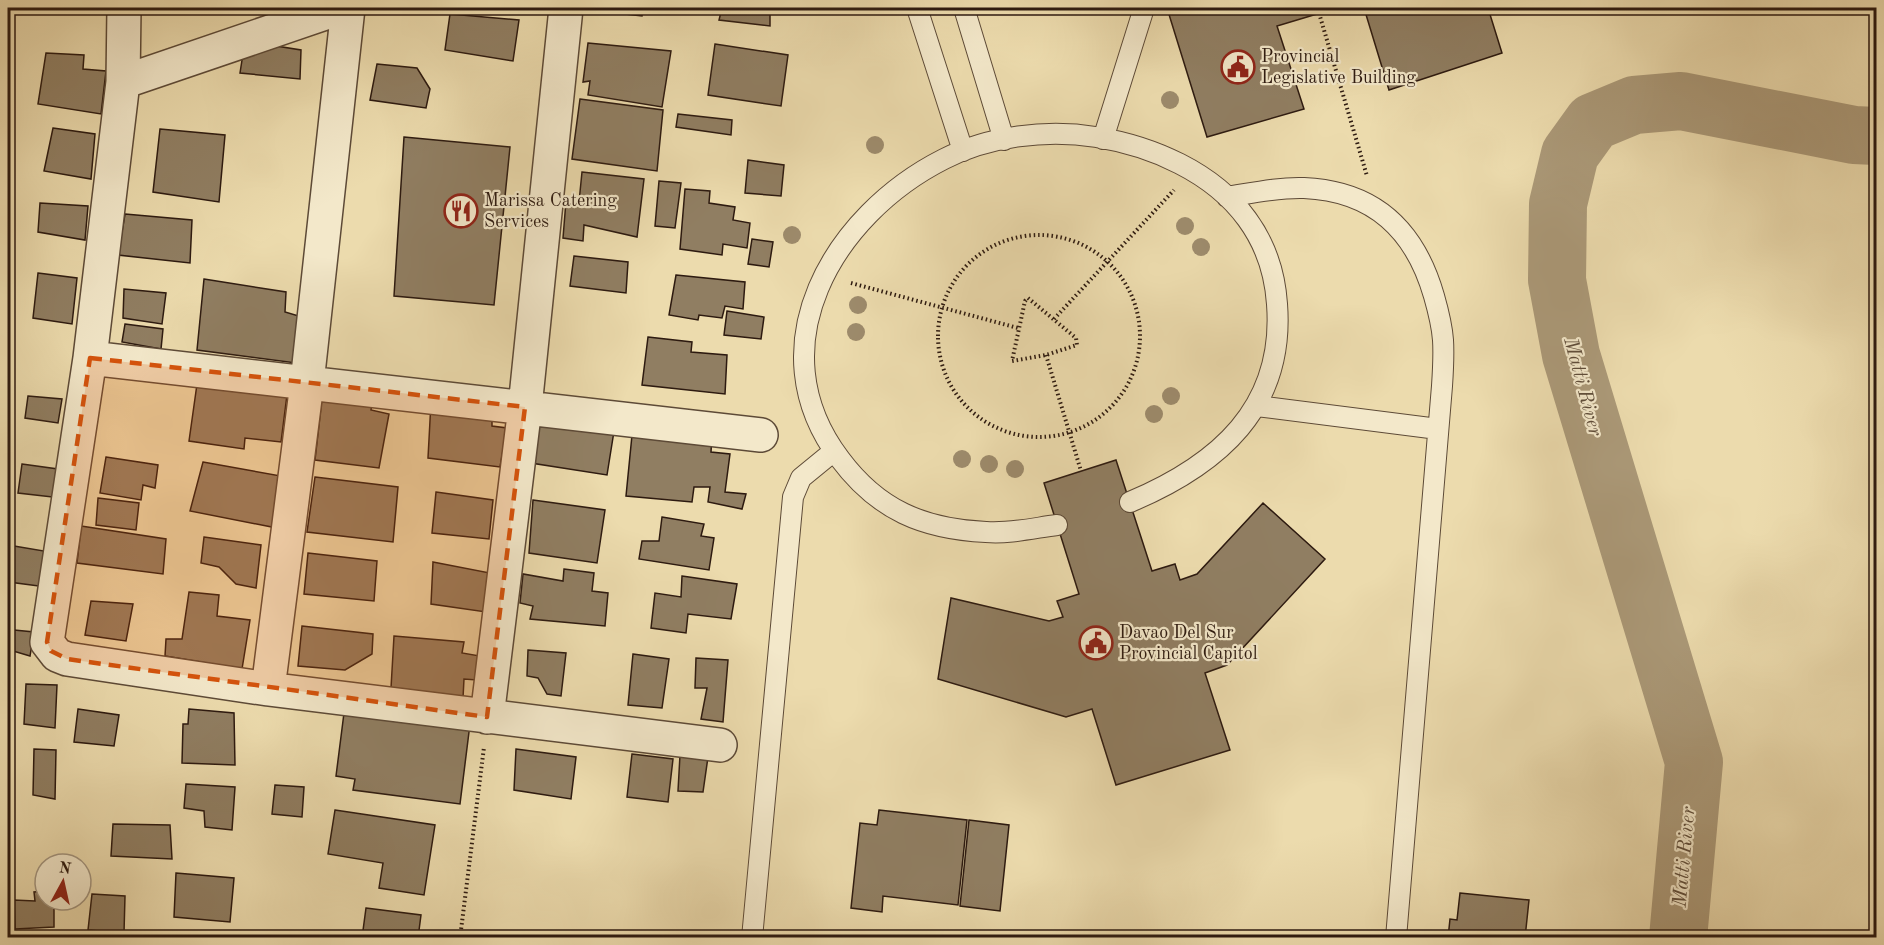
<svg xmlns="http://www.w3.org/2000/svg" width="1884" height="945" font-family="'Old Standard TT',serif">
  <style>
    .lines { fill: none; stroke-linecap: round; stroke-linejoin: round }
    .river { stroke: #ab9978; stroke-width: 58 }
    .building { fill: #907e62; stroke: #2d1a10; stroke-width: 1.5 }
    .service-casing { stroke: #5d4a37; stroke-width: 22 }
    .minor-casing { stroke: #5d4a37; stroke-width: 36 }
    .path { stroke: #2d1a10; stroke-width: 4; stroke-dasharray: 1.5 3; stroke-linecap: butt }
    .service { stroke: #f3e8ca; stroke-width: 20 }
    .minor { stroke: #f3e8ca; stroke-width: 33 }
    .tree { fill: #9d8b6c }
    .marked { fill: #d5530c; fill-opacity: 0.2; stroke: #d5530c; stroke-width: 4.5; stroke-dasharray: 12 8; stroke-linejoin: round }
    .labels { text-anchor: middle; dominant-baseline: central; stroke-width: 4.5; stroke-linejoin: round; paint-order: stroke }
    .poi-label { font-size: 18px; fill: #2d1a10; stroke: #f3e8ca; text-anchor: start }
    .water-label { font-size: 20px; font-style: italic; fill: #5f4d3a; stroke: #f3e8ca }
  </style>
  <rect width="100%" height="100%" fill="#ecdbad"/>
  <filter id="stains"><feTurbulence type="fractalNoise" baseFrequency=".00333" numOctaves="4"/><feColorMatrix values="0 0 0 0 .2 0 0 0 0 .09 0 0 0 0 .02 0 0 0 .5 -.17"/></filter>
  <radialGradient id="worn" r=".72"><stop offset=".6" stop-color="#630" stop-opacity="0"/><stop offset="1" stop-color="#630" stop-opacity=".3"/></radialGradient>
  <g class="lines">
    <path class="river" d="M1678 938 1694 762 1571 355 1557 280 1558 204 1570 154 1593 122 1634 105 1681 101 1854 135 1876 136"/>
  </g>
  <path class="building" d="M64 8H108V14L65 12Z
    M150 8H194L151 14Z
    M600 8H643L642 16 599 11Z
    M722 8H770V26L719 20Z
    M1167 8H1337L1277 26 1304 109 1207 137Z
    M1364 8H1488L1502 53 1389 90Z
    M450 14 519 20 513 61 445 50Z
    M245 41 301 50 300 79 240 73Z
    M588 43 671 51 662 107 588 95 590 81 583 82Z
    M715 44 788 55 781 106 708 95Z
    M46 53 84 55 83 69 106 71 101 114 38 104Z
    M377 64 417 68 430 89 426 108 370 100Z
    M580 99 663 110 657 171 572 159Z
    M678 114 732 120 731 135 676 127Z
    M53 128 95 134 91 179 44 171Z
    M160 129 225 135 219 202 153 192Z
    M404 137 510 147 494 305 394 296Z
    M748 160 784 165 781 196 745 193Z
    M582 172 644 179 637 237 584 225 583 241 563 238 566 201 579 202Z
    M659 181 681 183 675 228 655 226Z
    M685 189 710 191 709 203 735 207 733 220 750 223 747 248 723 244 722 255 680 249Z
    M40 203 88 206 85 240 38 232Z
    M125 214 192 220 190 263 118 255Z
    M752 239 773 242 769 267 748 264Z
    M574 256 628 262 626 293 570 286Z
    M38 273 77 278 72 324 33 318Z
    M676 275 745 282 743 309 725 306 722 318 699 315 698 320 669 315Z
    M204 279 286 292 285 312 302 317 296 363 197 350Z
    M124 289 166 293 162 324 123 318Z
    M727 311 764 317 761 339 724 335Z
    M125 324 163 329 161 349 122 342Z
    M648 337 692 342 691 352 727 355 725 394 642 385Z
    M198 377 288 387 281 442 245 438 244 449 189 441Z
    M323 389 373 397 371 410 389 414 379 468 315 460Z
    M28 396 62 399 58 423 25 418Z
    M431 402 492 408V426L507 428 500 467 428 458Z
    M537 415 615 425 607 475 531 463Z
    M633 425 712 435 711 452 730 454 725 492 746 494 742 509 708 502 710 487H694L692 502 626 496Z
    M106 457 158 465 155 488 143 485 141 500 100 493Z
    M1116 460 1152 571 1175 564 1180 580 1197 574 1263 503 1325 559 1227 665 1205 673 1230 750 1116 785 1092 709 1066 717 938 679 951 598 1049 621 1063 617 1057 601 1079 594 1044 483Z
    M203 462 281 476 277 528 190 511Z
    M22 464 65 470 61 498 18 493Z
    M315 477 398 487 393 542 307 532Z
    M436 492 493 500 489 539 432 533Z
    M98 498 139 503 136 530 96 525Z
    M533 500 605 510 597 563 529 553Z
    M662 517 704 524 701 536 714 538 709 570 639 559 642 541H659Z
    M81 526 166 539 163 574 77 563Z
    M204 537 261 545 256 588 236 584 219 567 201 563Z
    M14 546 50 552 46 587 9 582Z
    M308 553 377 561 374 601 304 594Z
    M433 562 490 573 486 612 431 604Z
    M564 569 594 573 592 591 608 593 605 626 530 619 533 606 520 603 523 574 563 581Z
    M682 576 737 584 731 619 688 614 686 633 651 628 655 593 681 597Z
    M189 592 219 595 217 616 250 620 242 669 165 656 166 639H182Z
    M91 601 133 604 126 641 85 635Z
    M302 626 373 634 372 654 345 670 298 666Z
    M14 630 34 632 30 656 13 651Z
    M394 636 464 642 462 653 480 656 477 680 464 679 463 698 391 688Z
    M528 650 566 653 561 696 547 694 538 678 527 676Z
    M633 654 669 659 662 708 628 705Z
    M696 658 728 660 723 722 701 719 707 688H695Z
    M26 684 57 685 55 728 24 724Z
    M78 709 119 715 114 746 74 742Z
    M189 709 234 713 235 765 182 763 183 724H188Z
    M344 713 470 724 460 804 353 790 355 779 336 776Z
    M34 749 56 750 55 799 33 795Z
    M516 749 576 757 571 799 514 790Z
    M632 754 673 759 668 802 627 797Z
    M680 755 708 757 703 792 678 791Z
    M186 784 235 787 232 830 205 827 204 811 184 808Z
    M275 785 304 787 302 817 272 814Z
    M335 810 435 825 424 895 379 888 383 863 328 854Z
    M879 810 967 820 958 905 883 896 882 912 851 908 860 823 877 825Z
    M969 820 1009 825 1000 911 960 906Z
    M113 824 170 825 172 859 111 856Z
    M176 873 234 878 230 922 174 917Z
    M45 891V900H54V927L15 929 14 900 35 901 34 892Z
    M1460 893 1529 900 1525 938H1448L1450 919 1457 920Z
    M92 894 125 896 124 933 88 930Z
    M366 908 421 915 418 938H362Z"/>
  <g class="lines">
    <defs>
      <path id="service" d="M917 8 963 151
        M964 8 1004 140
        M1103 139 1144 8
        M1227 197C1252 193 1279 187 1304 188 1374 191 1415 230 1434 296 1438 310 1442 326 1443 340 1444 355 1443 371 1442 386L1396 938
        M1257 406 1438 429
        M1057 525C1034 528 1009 534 986 532 923 529 878 510 840 459 755 347 833 215 944 159 989 136 1047 129 1096 137 1152 146 1213 172 1247 219 1266 245 1275 273 1277 304 1285 408 1218 465 1130 502
        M752 938 793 497 801 478 834 451"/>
      <path id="minor" d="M124 8 123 82 90 358 47 642 57 655 67 659 268 689 720 745
        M123 82 340 8
        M90 358 761 435
        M268 689 307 383 348 8
        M487 717 525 407 566 8"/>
    </defs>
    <use href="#service" class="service-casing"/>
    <use href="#minor" class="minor-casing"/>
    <path class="path" d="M1319 13 1367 176
      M938 336a101 101 0 1 1 202 0a101 101 0 1 1-202 0Z
      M851 283 1018 328
      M1028 298 1076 338 1077 345 1046 355 1012 361 1025 301Z
      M1054 319 1174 190
      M1046 355 1081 471
      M460 938 484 747"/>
    <use href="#service" class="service"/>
    <use href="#minor" class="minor"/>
  </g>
  <g class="tree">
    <circle cx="1170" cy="100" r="9"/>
    <circle cx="875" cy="145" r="9"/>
    <circle cx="1185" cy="226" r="9"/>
    <circle cx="792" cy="235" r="9"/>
    <circle cx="1201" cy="247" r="9"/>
    <circle cx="858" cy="305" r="9"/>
    <circle cx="856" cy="332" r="9"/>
    <circle cx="1171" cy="396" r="9"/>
    <circle cx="1154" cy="414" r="9"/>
    <circle cx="962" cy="459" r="9"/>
    <circle cx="989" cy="464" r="9"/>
    <circle cx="1015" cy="469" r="9"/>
  </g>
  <path class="marked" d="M90 358 525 407 487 717 67 659 51 651 47 642Z"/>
  <defs>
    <symbol id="civic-ring" viewBox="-11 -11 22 22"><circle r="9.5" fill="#f3e8ca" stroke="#8f2418" stroke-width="1.5"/><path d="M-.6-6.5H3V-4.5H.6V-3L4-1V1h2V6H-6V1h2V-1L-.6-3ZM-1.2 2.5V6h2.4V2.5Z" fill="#8f2418"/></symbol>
    <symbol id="restaurant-ring" viewBox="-11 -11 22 22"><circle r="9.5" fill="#f3e8ca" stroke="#8f2418" stroke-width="1.5"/><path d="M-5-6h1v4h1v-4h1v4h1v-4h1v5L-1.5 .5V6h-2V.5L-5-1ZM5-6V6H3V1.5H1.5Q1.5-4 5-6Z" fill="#8f2418"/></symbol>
  </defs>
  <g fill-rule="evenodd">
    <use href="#civic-ring" x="1219" y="48" width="38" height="38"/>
    <use href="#restaurant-ring" x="442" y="192" width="38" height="38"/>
    <use href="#civic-ring" x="1077" y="624" width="38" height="38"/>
  </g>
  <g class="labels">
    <g class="poi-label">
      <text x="1261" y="57">Provincial<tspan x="1261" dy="21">Legislative Building</tspan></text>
      <text x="484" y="201">Marissa Catering<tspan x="484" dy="21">Services</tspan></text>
      <text x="1119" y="633">Davao Del Sur<tspan x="1119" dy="21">Provincial Capitol</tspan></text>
    </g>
    <g class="water-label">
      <text transform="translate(1582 387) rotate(75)">Matti River</text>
      <text transform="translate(1685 857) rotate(-85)">Matti River</text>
    </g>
  </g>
  <rect width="1884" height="945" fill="none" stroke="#ecdbad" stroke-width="30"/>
  <rect x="9" y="9" width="1866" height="927" fill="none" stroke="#2d1a10" stroke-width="3"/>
  <rect x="15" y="15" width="1854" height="915" fill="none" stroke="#2d1a10" stroke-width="1.5"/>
  <g transform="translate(63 882) rotate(8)"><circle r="28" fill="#f3e8ca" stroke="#a49680" stroke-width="1.5"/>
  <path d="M0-4.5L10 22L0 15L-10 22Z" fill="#8f2418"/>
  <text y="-9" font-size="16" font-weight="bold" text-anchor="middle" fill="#2d1a10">N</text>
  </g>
  <rect width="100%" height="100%" filter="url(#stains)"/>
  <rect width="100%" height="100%" fill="url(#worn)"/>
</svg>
